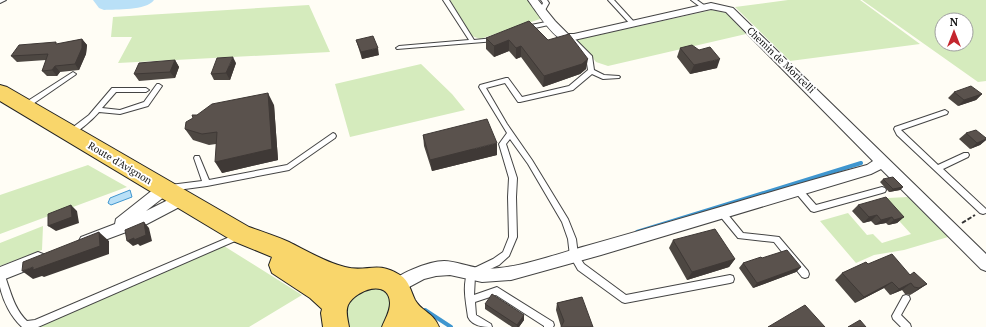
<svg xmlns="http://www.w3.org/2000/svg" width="986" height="327" font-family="'PT Serif',serif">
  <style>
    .green { fill: #d5ebbd; fill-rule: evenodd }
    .water { fill: #b9e0f7; stroke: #3f96cf }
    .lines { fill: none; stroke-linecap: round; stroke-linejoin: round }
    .stream { stroke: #3f96cf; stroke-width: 4 }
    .river { fill: #b9e0f7; fill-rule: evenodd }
    .lane-casing { stroke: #444; stroke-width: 2 }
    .street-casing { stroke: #444; stroke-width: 2 }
    .primary-casing { stroke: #222; stroke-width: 2 }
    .path { stroke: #333; stroke-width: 2; stroke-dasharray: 4.5 2; stroke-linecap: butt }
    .lane { fill: #fff; fill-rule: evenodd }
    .street { fill: #fff; fill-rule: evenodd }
    .primary { fill: #f9d66b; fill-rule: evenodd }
    .wall { fill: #4d4742 }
    .shaded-wall { fill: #3f3936 }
    .building { fill: #5a524d; stroke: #3f3936 }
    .labels { text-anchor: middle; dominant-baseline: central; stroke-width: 4; stroke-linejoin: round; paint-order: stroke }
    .street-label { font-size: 10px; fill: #111; stroke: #fff }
  </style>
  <rect width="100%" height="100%" fill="#fffdf5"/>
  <path class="green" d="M450 0H529L543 18 480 39 472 36Z
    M788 0H860L920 44 790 61 735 7Z
    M862 0H986V81L978 82ZM942 20H966V44H942Z
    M309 5 330 52 118 63 132 37H111L113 17Z
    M712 10 726 13 746 34 608 66 596 62 586 49 576 40Z
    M421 64 452 94 465 110 350 137 335 84Z
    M88 165 127 187 0 234V195Z
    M908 197 948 237 904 250 874 255 856 263 820 221 848 213 867 235 873 234 882 243 911 234 881 201 888 198Z
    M43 226 42 250 0 266V243Z
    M224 246 302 295 249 327H35Z
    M371 286 386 291 393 304 384 327H346L344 303Z"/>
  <path class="water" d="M130 190 132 197 111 205 108 203 110 198Z"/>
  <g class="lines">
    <path class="stream" d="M637 232 861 163
      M425 310 451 327"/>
    <path class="river" d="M93 0H154C146 11 116 9 104 10L99 8Z"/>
    <defs>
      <path id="lane" d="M0 0H6L0 3Z
        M443 0H449L474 40 494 38 496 39V41L397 49 396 48 399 46 469 40Z
        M541 0H547L549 3 544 12 542 13 539 11 543 3Z
        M608 0H614L635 23V25H631Z
        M691 0H697L708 8 705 10 703 9Z
        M551 21 554 23 553 24 526 30 523 28 526 26Z
        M572 37 574 38 592 56 594 70 604 75 619 76 620 77 619 78 603 79 592 74 573 90 520 102H518L505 83 486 88 507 124 532 160 568 219 576 239 578 255 584 264 626 295 730 275 733 276 734 279 733 282 730 283 625 303 622 302 578 270 570 256 568 239 562 222 528 164 510 139 506 144 517 178 516 197 517 237 509 256 499 265 475 276 474 295 497 287 553 322 554 325 553 327H544V326L496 295 475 302 476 315 491 324 492 327C483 327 472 326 468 317 466 302 462 286 468 271L493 259 503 252 509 237 508 197 509 178 499 144 507 133 479 87 480 85 506 78H508L522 97 569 86 588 70 586 57 570 40V38Z
        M73 72 76 74 75 75 27 108H23L22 106 23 104Z
        M157 84H159L162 86 148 106 120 114 99 112C93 119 75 136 68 135L67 133 68 131 89 115 112 88H146L149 90 146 92H116L102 108 120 110 144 102Z
        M945 110 948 112 947 114 901 130 938 165 964 153H968L969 155 968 157 943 169 986 209V213L983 214 980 213 897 135 894 129 895 127Z
        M333 133 335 134 336 136 335 138 289 170 207 186 170 191 167 190 166 188 167 186 170 185 202 181 194 158 195 156H199L209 180 287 165Z
        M798 187 801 188 816 205 882 187 885 188 886 190 885 192 882 193 814 212 811 211 795 192 794 190 795 188Z
        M722 210 725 211 743 233 779 237 808 271 809 274 808 277 805 278 802 277 774 242 738 238 719 215 718 213 719 211Z
        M239 233 242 234 243 236 242 238 38 327H22C11 317 3 301 0 287 0 282 0 276 0 270L3 271C10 288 13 308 27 321L35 320Z
        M906 295 909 296 910 299 901 315 910 324 911 327H901L893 319 892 316 903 296Z"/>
      <path id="street" d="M528 0H538L555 21 568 34H574L711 3 733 8 986 254V271L981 269 881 169 871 174 601 255 511 280 482 282 450 275 436 276 424 279 396 294 391 292 388 287C394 274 430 261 444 261 456 261 468 267 480 268 509 272 556 254 586 246 680 220 773 190 867 165L873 161 726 12 711 9 574 40C570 40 565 41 561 39 551 34 535 10 528 0Z
        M164 183 169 185 171 189 169 193 146 211 182 193 187 195 189 199 187 203 145 225 86 247 81 245 79 241 81 237 115 224 116 219 159 185Z
        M38 252 43 254 45 259 43 264 0 281V267Z"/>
      <path id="primary" d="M0 85 7 87 249 227C262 232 276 236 289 242 307 251 325 262 345 267 367 273 376 260 400 275 409 280 411 292 415 300 422 312 433 312 439 327H382C385 319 390 312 390 303 389 278 355 290 348 305 345 312 348 320 349 327H323L321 313 322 309 310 298 272 273 269 265 272 257 233 241 0 101Z"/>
    </defs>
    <use href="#lane" class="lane-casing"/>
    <use href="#street" class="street-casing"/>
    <use href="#primary" class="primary-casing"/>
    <path class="path" d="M962 223 975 215"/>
    <use href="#lane" class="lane"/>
    <use href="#street" class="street"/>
    <use href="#primary" class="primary"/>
  </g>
  <path class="wall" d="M486 38 548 40 586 69 580 74 543 87 521 57 516 59 509 51 494 57 486 49Z
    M82 39 87 45 86 54 79 70 60 72 57 76H47L42 71 46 60 17 62 11 56 58 44Z
    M356 40 379 55 362 59Z
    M680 48 699 50 717 68 690 74 677 57Z
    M175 60 179 67 175 78 139 81 134 74Z
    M236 63 230 80H214L211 74Z
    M954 92 982 94 976 100 958 106 948 98Z
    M274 105 278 160 222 173 216 144 209 145 193 140 185 129 197 115Z
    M966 133 986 138V140L980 145 970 149 959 139Z
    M423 135 497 155 432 171 424 146Z
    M883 179 903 187 900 190 889 192 880 182Z
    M858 205 904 217 897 223 888 225 886 223 875 225 871 221 863 223 852 211Z
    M673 240 735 259 729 267 687 280 669 248Z
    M762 258 801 267 796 272 753 288 739 268 743 263Z
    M868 264 910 275 927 284 918 290 910 295 905 294 902 290 890 295 884 288 855 303 835 280 842 273Z
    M582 297 561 327 556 310 557 303Z
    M485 304 524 315V320L519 327H512L485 309Z"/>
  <path class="shaded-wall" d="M82 39 87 45 86 54 79 70 75 64Z
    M509 40V51L494 57V46Z
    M521 46V57L516 59V48Z
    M378 48 379 55 362 59 361 52Z
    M233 57 236 63 230 80 226 73Z
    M588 59 586 69 580 74 543 87 544 76Z
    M720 59 717 68 690 74 694 65Z
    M175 60 179 67 175 78 170 72Z
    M55 66 60 72 57 76 52 70Z
    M268 93 274 105 278 160 222 173 215 162Z
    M982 94 976 100 958 106 964 100Z
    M986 139V140L980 145 970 149 977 143Z
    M497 143V155L432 171 430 160Z
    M903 187 900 190 889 192 893 189Z
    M71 205 77 211 79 223 56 231 48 226Z
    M877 215 871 221 863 223 869 217Z
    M892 217 886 223 875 225 881 220Z
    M904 217 897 223 888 225 894 220Z
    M144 222 149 228 152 241 140 246 138 244 133 246 127 241Z
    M99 232 109 241V254L44 277 42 276 33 279 22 271 33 267Z
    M735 259 729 267 687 280 692 272Z
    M801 267 796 272 753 288 757 283Z
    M892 282 884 288 855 303 864 297Z
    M911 283 902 290 890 295 899 289Z
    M927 284 918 290 910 295 919 288Z
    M524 315V320L519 327H517V325Z"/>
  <path class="building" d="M529 21 548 40 569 34 588 59 582 64 544 76 521 46 516 48 509 40 494 46 486 38Z
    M373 36 378 48 361 52 356 40Z
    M82 39V48L75 64 55 66 52 70 42 71 48 54 11 56 19 45 56 42V44Z
    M692 45 699 50 710 47 720 59 694 65 680 48Z
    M233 57 226 73 211 74 217 58Z
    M175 60 170 72 134 74 139 63Z
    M971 86 982 94 964 100 954 92Z
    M268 93 272 149 215 162 217 132 202 134 185 129 186 122 193 118 192 115H197L212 104Z
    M487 119 497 143 430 160 423 135Z
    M976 130 986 138V139L977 143 966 133Z
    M893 177 903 187 893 189 883 179Z
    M886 197 904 217 894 220 892 217 881 220 877 215 869 217 858 205Z
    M71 205 72 217 48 226V214Z
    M144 222 146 235 134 240V238L127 241 125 230Z
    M715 229 735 259 692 272 673 240Z
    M99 232 100 246 33 270V267L22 271 23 262Z
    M787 250 801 267 757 283 743 263 761 257 762 258Z
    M892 254 910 275 914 272 927 284 919 288 914 287 911 283 899 289 892 282 864 297 842 273 866 262 868 264Z
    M492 294 524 315 517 325 485 304Z
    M582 297 593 327H561L564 321 557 303Z
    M805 305 825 327H768Z
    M860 320 866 327H848Z"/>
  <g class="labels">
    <g class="street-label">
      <text transform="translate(781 60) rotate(44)">Chemin de Moricelli</text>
      <text transform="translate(120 163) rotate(31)">Route d'Avignon</text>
    </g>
  </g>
  <g transform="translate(954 32)"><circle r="19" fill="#ffffff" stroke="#a0a0a0"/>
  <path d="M0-3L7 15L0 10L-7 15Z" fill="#c4262e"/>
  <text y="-6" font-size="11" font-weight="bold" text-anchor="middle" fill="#111111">N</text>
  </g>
</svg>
